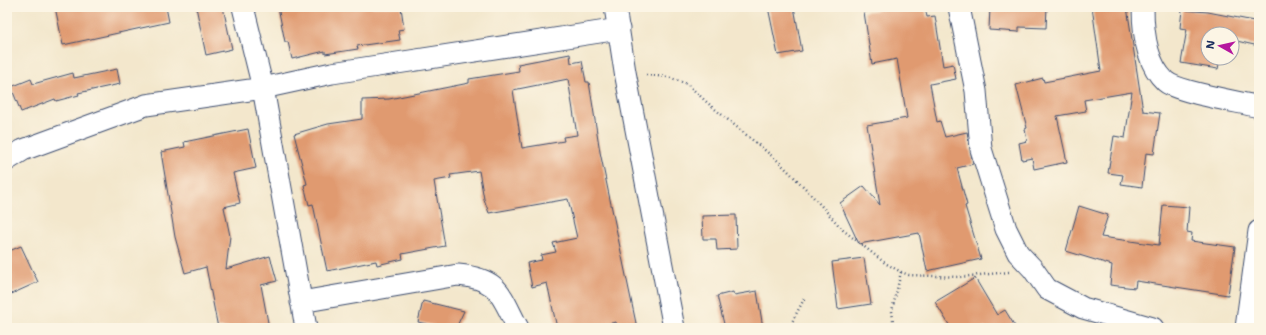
<svg xmlns="http://www.w3.org/2000/svg" width="1266" height="335" font-family="'Shantell Sans',sans-serif">
  <style>
    .building { fill: #e09a6f; fill-rule: evenodd }
    .lines { fill: none; stroke-linecap: round; stroke-linejoin: round }
    .street-casing { stroke: #3b4b6e; stroke-width: 23 }
    .path { stroke: #3b4b6e; stroke-width: 2.5; stroke-dasharray: 1 3; stroke-linecap: butt }
    .street { stroke: #fff; stroke-width: 21 }
  </style>
  <rect width="100%" height="100%" fill="#fcf5e5"/>
  <filter id="ink" filterUnits="userSpaceOnUse"><feTurbulence type="fractalNoise" baseFrequency=".025" numOctaves="2"/><feDisplacementMap in="SourceGraphic" scale="8" xChannelSelector="R" yChannelSelector="G"/><feConvolveMatrix kernelMatrix="1 2 1 2 8 2 1 2 1" color-interpolation-filters="sRGB"/></filter>
  <filter id="wash" filterUnits="userSpaceOnUse"><feTurbulence type="fractalNoise" baseFrequency=".012" numOctaves="4" result="noise"/><feDisplacementMap in="SourceGraphic" scale="16" xChannelSelector="R" yChannelSelector="G"/><feGaussianBlur stdDeviation="0.9" result="paint"/><feColorMatrix in="noise" values="0 0 0 0 0 0 0 0 0 0 0 0 0 0 0 0 0 1.4 0 .05"/><feComposite in="paint" operator="in"/></filter>
  <g filter="url(#wash)">
    <rect width="100%" height="100%" fill="#f3e7cc"/>
    <g id="blocks">
      <path class="building" d="M55 7H166L169 22 63 45Z
        M196 7H223L232 49 206 55Z
        M278 7H401L404 29 398 30 400 40 357 46 358 49 325 54V51L292 59 288 42H285Z
        M768 7H794L802 51 778 55Z
        M878 7H925L927 17 935 16 943 66 953 64 956 79 930 84 937 122 940 121 945 137 967 132 973 164 957 168 967 205 965 206 981 259 927 271 919 233 859 244 840 203 864 186 880 205 867 125 907 118 897 59 872 64 864 12 878 10Z
        M990 7H1047L1046 28 1019 27V32L989 30Z
        M1092 7H1127L1143 111 1160 113 1154 154 1146 153 1142 187 1121 184 1123 175 1108 173 1114 136 1125 138 1132 92 1084 100 1086 111 1057 116 1067 162 1034 169 1032 158 1022 160 1019 143 1027 141 1025 129 1027 128 1016 85 1043 78 1044 82 1101 71Z
        M1182 10 1208 12 1259 22V46L1232 40V34H1208V58H1220L1218 69 1181 63 1187 29 1180 28Z
        M570 54 571 63 582 61 586 82H589L600 152 637 328H617L616 322 589 328H557L547 283 532 287 527 263 542 260 541 255 556 252 553 243 577 238 568 199 489 213 484 199 479 171 450 175 451 178 434 181 445 246 402 254 403 259 377 265 376 261 327 271 313 204 309 205 304 185 307 184 294 134 328 124 362 119V100L389 99 469 83V79L519 71 518 64ZM568 79 577 135 563 137 564 141 522 148 513 90Z
        M117 69 120 84 78 93 79 95 56 101 55 99 21 112 11 87 31 79 33 84 73 73 74 78Z
        M248 129 256 168 233 173 240 203 224 207 230 236 226 269 270 256 277 281 261 285 269 328H218L206 267 185 273 175 237 161 152 185 147 184 142Z
        M1163 205 1189 207 1187 232 1192 233 1191 241 1235 247 1228 295 1136 281 1135 288 1110 285 1112 265 1066 251 1079 206 1108 215 1101 237 1159 245Z
        M736 215 737 249 717 250 716 239H703L702 216Z
        M21 246 38 282 7 296V252Z
        M864 258 871 304 838 309 832 262Z
        M975 278 997 315 1005 310 1016 328H951L935 302Z
        M757 291 763 328H725L717 296 733 292 734 295Z
        M423 301 464 311 456 328H443L418 322Z"/>
    </g>
  </g>
  <g filter="url(#ink)">
    <use href="#blocks" fill-opacity="0" stroke="#3b4b6e" stroke-width="1"/>
    <g class="lines">
      <defs>
        <path id="street" d="M243 7 263 88 306 328
          M615 7 625 72 674 328
          M959 7 976 91 981 149 1006 229 1018 253 1033 269 1047 289 1083 308 1153 328
          M1143 7C1143 32 1146 63 1165 81 1176 92 1240 102 1259 107
          M7 160 23 150 146 105 263 88 332 73 619 29
          M301 302 458 275C500 279 500 294 518 328
          M1246 328 1259 231"/>
      </defs>
      <use href="#street" class="street-casing"/>
      <path class="path" d="M646 75 668 77 687 84 710 105 778 161 806 189 843 230 885 263 901 272 909 275 960 277 1009 272
        M789 328 805 297
        M894 328 892 311 901 272"/>
      <use href="#street" class="street"/>
    </g>
  </g>
  <rect width="1266" height="335" fill="none" stroke="#fcf5e5" stroke-width="24"/>
  <g transform="translate(1220 46) rotate(278)"><circle r="19" fill="#fcf5e5" stroke="#a2a6af"/>
  <path d="M0-3L7 15L0 10L-7 15Z" fill="#b5179e"/>
  <text y="-6" font-size="11" font-weight="bold" text-anchor="middle" fill="#1b2f5e">N</text>
  </g>
</svg>
